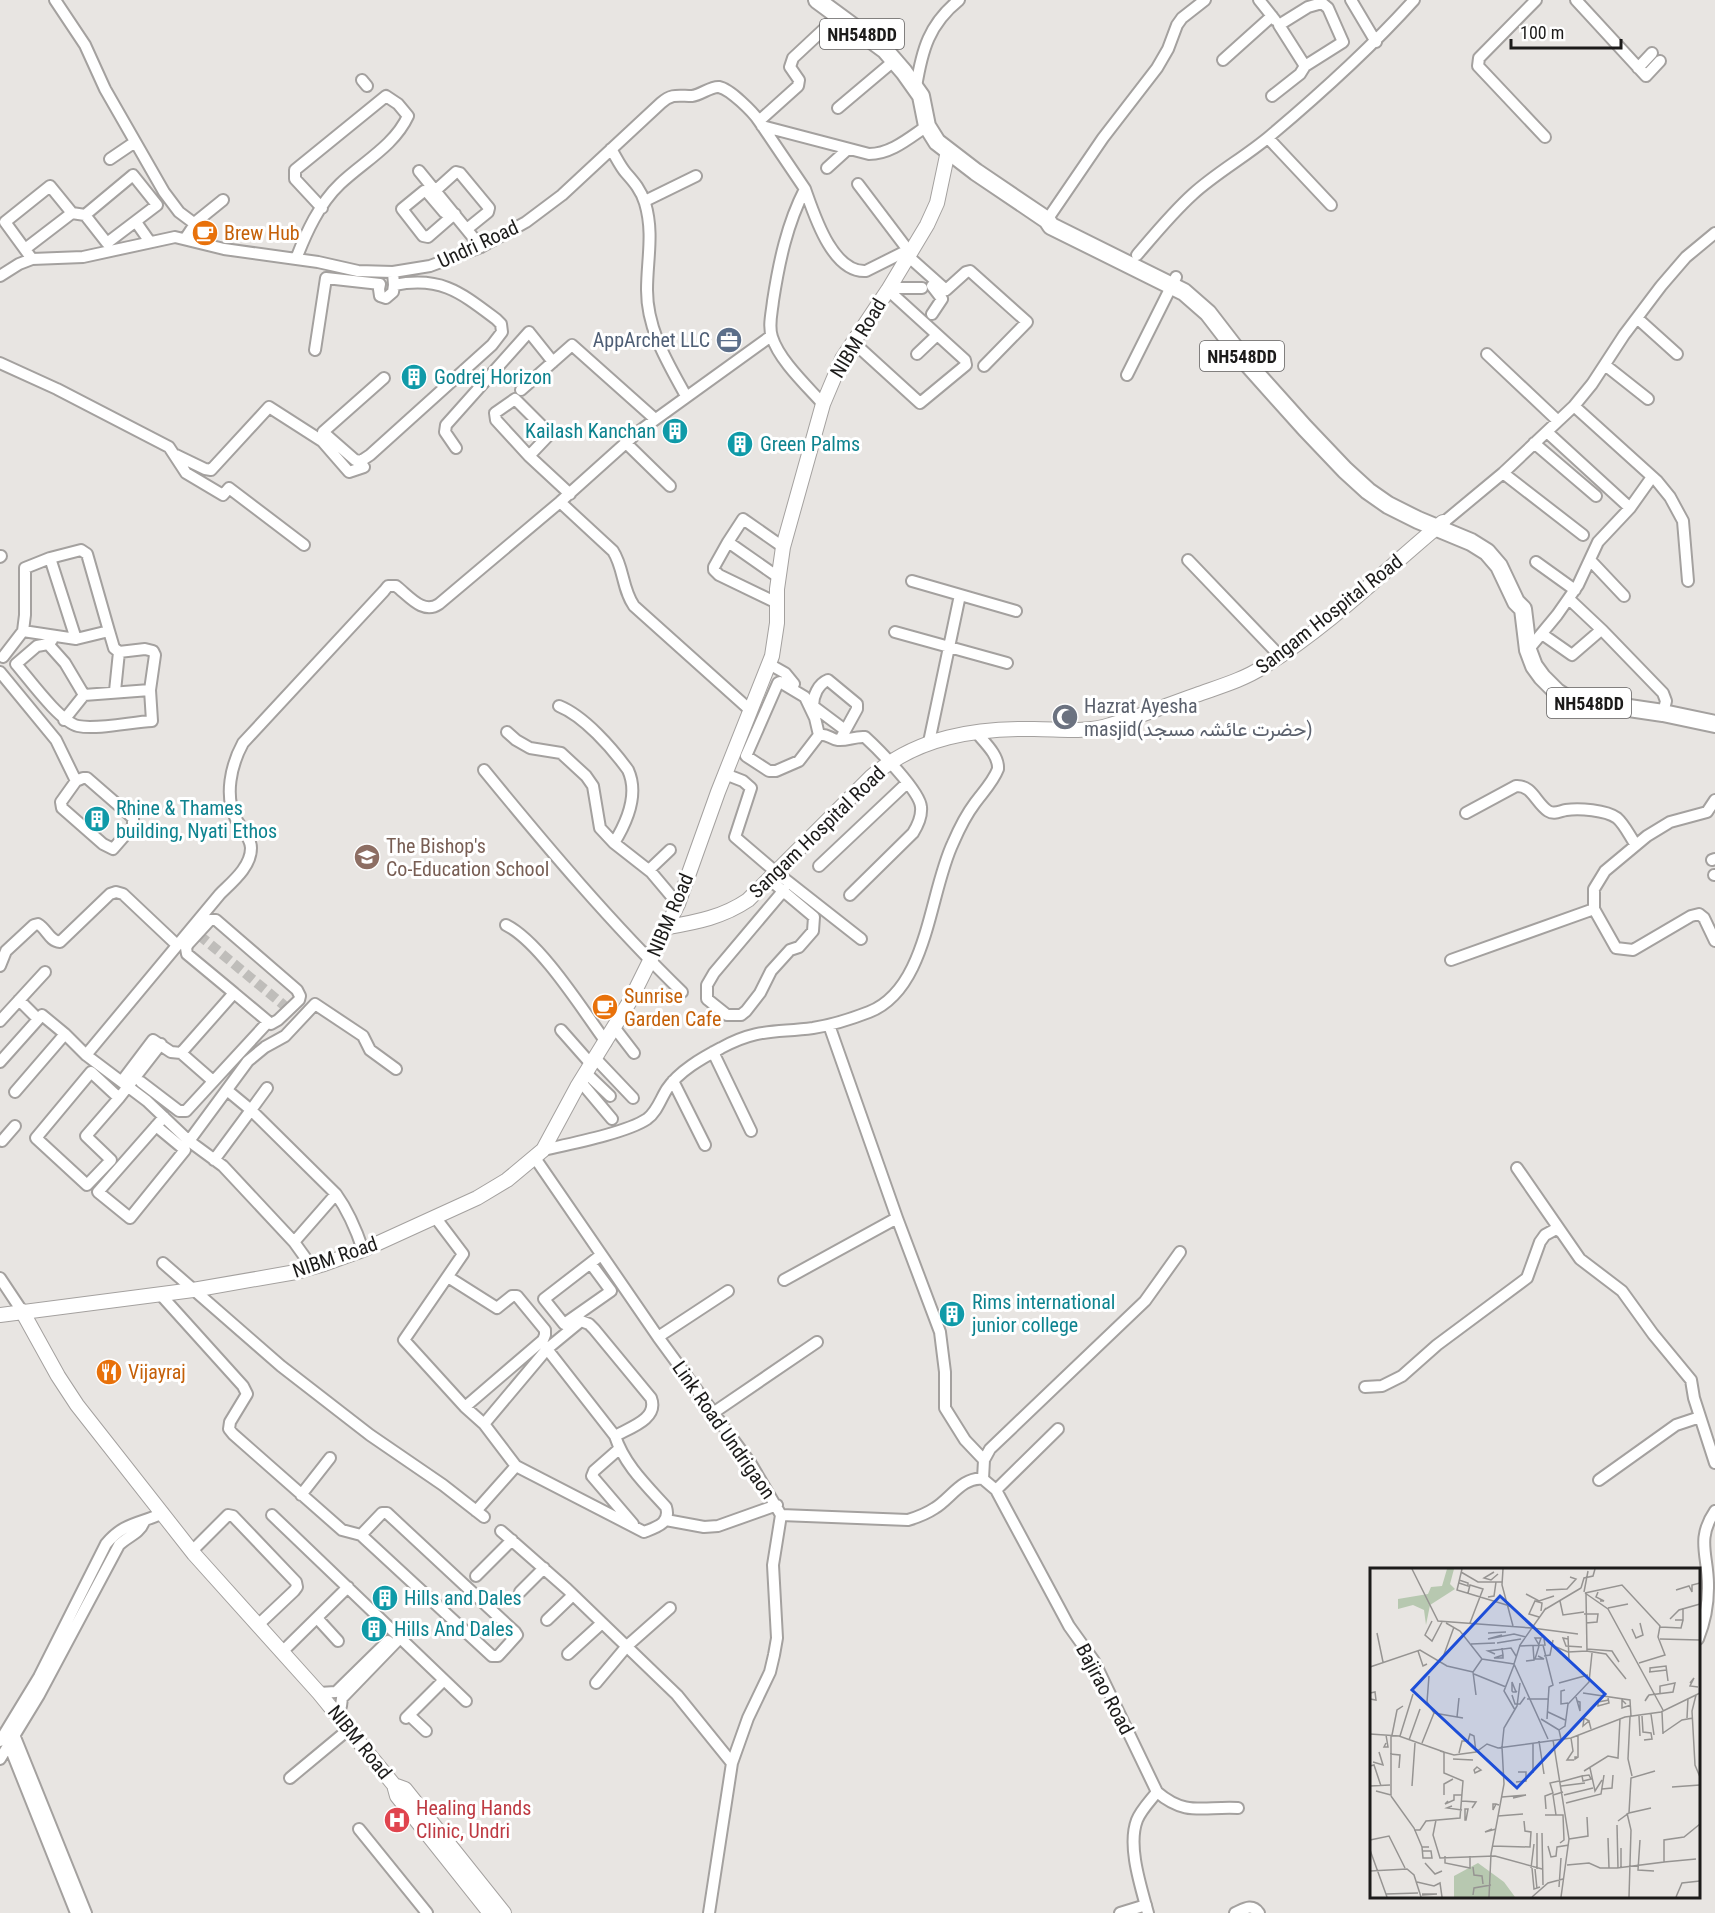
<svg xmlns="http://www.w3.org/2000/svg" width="1715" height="1913" font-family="'Roboto Condensed',Vazirmatn,sans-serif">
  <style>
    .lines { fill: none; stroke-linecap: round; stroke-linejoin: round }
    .minor-tunnel { stroke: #bfbdba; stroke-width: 10; stroke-dasharray: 10 5; stroke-linecap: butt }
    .minor-casing { stroke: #a4a19f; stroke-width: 14 }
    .major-casing { stroke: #a4a19f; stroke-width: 16 }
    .highway-casing { stroke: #a4a19f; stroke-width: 20 }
    .minor { stroke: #fff; stroke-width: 10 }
    .major { stroke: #fff; stroke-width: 14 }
    .highway { stroke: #fff; stroke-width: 16 }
    .labels { text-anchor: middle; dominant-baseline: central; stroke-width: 6; stroke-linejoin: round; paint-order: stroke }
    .shield { fill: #fff; stroke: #605f5f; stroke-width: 1.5 }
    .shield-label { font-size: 18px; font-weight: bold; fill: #1c1b1a }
    .food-label { font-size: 20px; fill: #c56008; stroke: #fff; text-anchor: start }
    .street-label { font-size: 20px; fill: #1c1b1a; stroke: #fff }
    .service-label { font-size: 20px; fill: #4e5e75; stroke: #fff; text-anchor: end }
    .culture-label { font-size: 20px; fill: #0d838f; stroke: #fff; text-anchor: start }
    .worship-label { font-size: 20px; fill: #5b616d; stroke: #fff; text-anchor: start }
    .education-label { font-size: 20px; fill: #785e54; stroke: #fff; text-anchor: start }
    .health-label { font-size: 20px; fill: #be3a42; stroke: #fff; text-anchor: start }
    .inset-road { fill: none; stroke: #969492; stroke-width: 1.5 }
    .view { fill: #1d4ed8; fill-opacity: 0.15; stroke: #1d4ed8; stroke-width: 3 }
    .inset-edge { fill: none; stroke: #1c1b1a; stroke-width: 3 }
  </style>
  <rect width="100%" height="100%" fill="#e8e5e2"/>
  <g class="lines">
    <path class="minor-tunnel" d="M199 935 286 1007"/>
    <defs>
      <path id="minor" d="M55 0 85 45 105 89 164 192 179 212 195 224
        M1259 0 1275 20
        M1351 0 1376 42
        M1536 0 1479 58 1478 66 1545 137
        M1576 0 1646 76 1660 61
        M1223 60 1272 16
        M1638 68 1652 53
        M362 80 367 86
        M916 87C922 50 929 24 959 0
        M1272 96 1300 74 1305 66 1279 25 1308 7 1322 3 1328 8 1343 42 1305 66
        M838 108 889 65
        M759 121 805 189C787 224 779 262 773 301 772 312 768 326 772 337 779 360 807 386 823 404
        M762 126 869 154C891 154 909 138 927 126
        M1268 138 1331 205
        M611 149C616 157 620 166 626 173 634 182 641 190 645 203 654 233 647 260 647 290 647 330 668 363 686 396
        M110 159 135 142
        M827 168 848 149
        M419 171 481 247
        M858 184 908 250
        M805 189C814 214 832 273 866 271L914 247
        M436 190 456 172 460 173 489 208 488 212 467 229
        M645 201 696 176
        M451 217 428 237 423 236 402 209 424 191 427 192 444 212 451 217 455 214
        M1047 220 1103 138 1157 68 1168 49 1177 25 1182 18 1205 0
        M136 222 150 242
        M185 239 197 221 223 200
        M25 249 72 213
        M1137 255C1155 234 1172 213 1193 194 1216 173 1245 157 1270 136 1321 93 1369 50 1414 0
        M909 257 946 290 966 272 970 271 1027 322 984 366
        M32 259 5 222 50 186 72 213 85 215 107 243 157 205 133 175 85 215
        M296 259C306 233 319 204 340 184 363 162 394 146 408 116L398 104 386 96 295 170V179L322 208
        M0 276 19 264 32 259 83 257 175 237 224 249 318 262 358 271 393 272 430 266 481 247 526 222 562 195 661 103C672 93 679 96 692 96 701 95 711 86 719 87 730 89 753 112 759 121L798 86 799 80 790 67 793 58 838 16
        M889 288H922
        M932 314 942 299 932 286
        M1637 318 1677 354
        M853 342 920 403 966 365 965 360 888 290
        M315 350 326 278 380 284 379 289 380 296 386 298 393 292 394 285
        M917 354 937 335
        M1487 354 1558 421
        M0 363 57 389 169 447 186 473 223 495 229 488 304 545
        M1605 365 1648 399
        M1127 375 1176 277
        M384 378 323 432 355 460 361 461 370 455 492 345 502 332 501 324 496 319C460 292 441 276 394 285L393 272
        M521 390 572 345 655 419
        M1574 406 1657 481 1670 497 1683 521 1688 581
        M1547 432 1630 508
        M626 443 670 486
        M1534 443 1596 496
        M456 448 445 432 446 425 529 332 553 362
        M176 455 205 469 211 470 269 407 322 441 349 472 364 467
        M529 456 548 436V432L515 399 495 413 496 420 529 456 570 494
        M1503 473 1583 535
        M560 502 613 551C624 568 622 589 634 606L750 710
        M1444 522 1503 473 1574 406 1592 384 1624 335 1661 286 1686 257 1715 233
        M728 542 743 519 783 547
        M0 557 1 556
        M1188 560 1280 656
        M1590 560 1624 596
        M1536 562 1575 590
        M912 581 1016 611
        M1569 599 1603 631 1663 693 1666 701 1663 713
        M777 603 719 575 714 570V567L728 542 778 577
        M23 631 76 639 109 631 87 554 81 550 50 558
        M109 631 114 648 119 652 115 691
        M895 632 1007 663
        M1542 634 1572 655 1601 630
        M52 640 48 644 65 663 84 695
        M48 644 37 646 16 664C29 679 60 722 78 726 97 730 132 722 152 721L150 690 155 655 153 651 145 649 119 652
        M1528 650 1557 615 1578 585 1598 542 1630 508 1652 477
        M3 657 23 631 25 615V568L50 558 76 639
        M769 664 785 673 794 684
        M0 672 56 740 76 781
        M559 706C584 716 612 748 628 770 639 794 627 822 614 843L651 872 678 904
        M64 720 84 695 150 690
        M507 732 516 740 530 748 561 753 586 776 593 786 600 828 614 843
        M819 735 815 718 805 697 780 682 778 683 746 756 769 771H776L799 761 819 735C827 733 830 739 838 740 847 741 855 736 865 737 877 748 920 791 921 807 922 817 918 825 913 833L850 895
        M840 740 857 709V704L828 680C818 684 813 696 813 706L845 730
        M929 742 960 595
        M484 770C547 847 611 923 682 992
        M725 774 743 781 751 788 735 837 777 873 861 939
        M83 778H87L133 818V826L113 849 103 844 62 808 61 802 76 781Z
        M1715 800 1707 812 1670 822 1647 836 1605 871 1594 889V909L1616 948 1633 950 1691 916 1699 914 1704 918 1715 941
        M1466 813 1516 786C1532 785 1536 803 1548 811 1554 815 1560 811 1566 810 1579 808 1606 810 1617 818 1625 825 1630 837 1636 845
        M1712 860 1715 859
        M819 866 907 783
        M649 870 670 850
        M1714 875H1715
        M770 880 814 917 813 931 799 947 790 950 771 971 760 993 746 1011 741 1015H727L707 999V985L714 973 784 890
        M506 925C540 942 582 1009 606 1042
        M1451 960 1594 909
        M0 966 6 951 34 925 38 924C47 929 49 941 60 942L110 894 116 892 123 894 177 945
        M19 1000 38 1019
        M0 1021 45 972
        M829 1025 897 1218 940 1332 945 1372V1408L965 1440 984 1460
        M614 1027 634 1053
        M561 1030 591 1064
        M713 1052 751 1131
        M181 1053 213 1081
        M86 1055 220 894C232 882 251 867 251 848 251 838 241 828 236 819 224 796 231 765 243 743L384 591 388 586H396C409 596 423 615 439 604L560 502 638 432 771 336
        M595 1058 633 1098
        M0 1062 42 1015 65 1034
        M586 1073 610 1096
        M122 1081 153 1040 171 1052 181 1053 234 993 271 1024 278 1020 299 1000 300 996 297 990 216 920H210L188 944 186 948 187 954 234 993
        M580 1081 612 1119
        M673 1081 705 1145
        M141 1082 179 1111H186L268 1022
        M228 1091 251 1110 267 1088
        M15 1092 65 1034 86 1055 147 1101 189 1141 223 1166 294 1242 312 1267
        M119 1098 86 1136 111 1160 87 1185 36 1138 91 1072 119 1098 161 1044
        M156 1126 185 1150 130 1218 98 1192 164 1117
        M2 1141 15 1126
        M189 1141 248 1061 265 1047 285 1036 315 1004 363 1036 370 1050 396 1069
        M543 1150C569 1144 626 1133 647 1119 657 1112 661 1098 667 1089 679 1071 702 1058 721 1048 757 1028 775 1033 813 1028 832 1025 851 1019 869 1012 928 989 929 893 953 843 959 829 966 815 975 803 983 792 993 782 998 769 999 755 984 742 976 732
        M535 1158 658 1337 751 1464 781 1515 773 1565 777 1638 774 1655 770 1672 748 1718 732 1763 709 1913
        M214 1160 251 1110 336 1194 294 1242
        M1517 1168 1580 1259 1622 1291 1653 1334 1691 1380 1694 1398 1715 1463
        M336 1194C349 1212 356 1229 363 1250
        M435 1217 463 1254 404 1340 465 1407 484 1424 516 1466 644 1532C657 1527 671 1523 666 1507 646 1485 624 1464 615 1436
        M163 1263 281 1366 370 1435 443 1485 484 1517
        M591 1264 611 1291 564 1324 544 1299 601 1255
        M448 1277 497 1308 512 1296H517L545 1330V1335L543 1340 465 1407
        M0 1278 22 1311
        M784 1280 897 1218
        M160 1294 243 1386 247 1394 230 1422 229 1429 233 1434 342 1530 361 1535 492 1656H498L517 1635 515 1632 387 1513H382L361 1535
        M658 1337 728 1291
        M1365 1387 1382 1386 1402 1376 1437 1345 1527 1278 1540 1242 1545 1235 1556 1229 1561 1232
        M713 1413 817 1342
        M484 1424 547 1349 581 1321 589 1324 594 1329 651 1398C659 1419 629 1428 615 1436L547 1349
        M619 1449 594 1471 592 1476 633 1524
        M983 1479 996 1490 1069 1626 1094 1661 1157 1792C1186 1817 1204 1806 1238 1808
        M983 1479 984 1460 990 1449 1145 1301 1180 1252
        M1599 1480 1676 1425 1700 1417
        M996 1490 1058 1429
        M301 1495 330 1458
        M476 1511 516 1466
        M272 1515 466 1701
        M781 1515 908 1520C918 1517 926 1514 935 1508 950 1499 963 1476 983 1479
        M666 1520 704 1527 718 1526 777 1505
        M501 1531 567 1589 677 1695 732 1763
        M192 1551 228 1515 233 1516 296 1582 297 1587 294 1591 258 1625
        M476 1576 512 1540
        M520 1592 544 1568
        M317 1618 338 1641
        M547 1620 573 1595
        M1698 1639C1704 1624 1708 1605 1708 1588 1709 1557 1695 1540 1715 1511
        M282 1652 348 1587
        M568 1654 602 1623
        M596 1683 627 1646 670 1608
        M319 1693 336 1692 388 1641
        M337 1714 341 1706 342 1698 400 1638
        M409 1715 426 1731
        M406 1718 444 1680
        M13 1732 86 1913
        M7 1740 76 1913
        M0 1741 39 1677 106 1544C124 1522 140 1524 163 1513
        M0 1759 39 1695 119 1545C128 1536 139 1534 144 1522
        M290 1778 349 1729
        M359 1829 427 1913
        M1120 1913 1146 1905
        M1148 1913C1141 1887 1127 1846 1137 1820 1141 1810 1150 1801 1157 1792
        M1235 1913C1244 1909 1252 1903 1259 1913"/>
      <path id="major" d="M668 927C697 922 723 917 748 900L872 776C918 737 975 728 1034 729 1060 729 1085 733 1110 725 1139 717 1167 705 1196 695 1218 687 1243 680 1263 667 1329 626 1384 571 1443 522
        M22 1311 58 1376 77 1405 194 1554 319 1693 394 1785 405 1789 504 1913
        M0 1315 193 1290 296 1272 324 1264 363 1250 477 1198 507 1180 543 1150 577 1087 630 1001 678 904 718 792 772 656 777 623V589L783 547 823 404 842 359 888 290 927 225 937 203 948 151
        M394 1785 397 1796 490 1913"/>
      <path id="highway" d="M817 0 885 50 904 72 921 96 927 126 937 142 976 172 1047 220 1051 226 1184 292 1208 313 1245 361 1305 428 1345 470 1368 491 1388 505 1418 520 1471 542 1487 552 1499 566 1516 602 1523 609 1528 650 1534 666 1542 677 1557 692 1568 699 1663 713 1715 724"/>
    </defs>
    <use href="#minor" class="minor-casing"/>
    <use href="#major" class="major-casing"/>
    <use href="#highway" class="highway-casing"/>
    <use href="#minor" class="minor"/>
    <use href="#major" class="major"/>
    <use href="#highway" class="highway"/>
  </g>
  <defs>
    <symbol id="cafe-disc" viewBox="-11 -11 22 22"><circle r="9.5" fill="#e8710a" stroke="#fff"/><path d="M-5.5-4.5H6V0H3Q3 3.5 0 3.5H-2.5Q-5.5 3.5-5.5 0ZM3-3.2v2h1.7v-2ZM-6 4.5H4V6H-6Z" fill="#fff"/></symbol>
    <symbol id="office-disc" viewBox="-11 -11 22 22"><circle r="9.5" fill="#5c6f8a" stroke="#fff"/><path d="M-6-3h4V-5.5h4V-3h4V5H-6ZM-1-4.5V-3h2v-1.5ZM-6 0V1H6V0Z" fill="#fff"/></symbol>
    <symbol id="building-disc" viewBox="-11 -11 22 22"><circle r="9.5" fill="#0f9aa8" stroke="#fff"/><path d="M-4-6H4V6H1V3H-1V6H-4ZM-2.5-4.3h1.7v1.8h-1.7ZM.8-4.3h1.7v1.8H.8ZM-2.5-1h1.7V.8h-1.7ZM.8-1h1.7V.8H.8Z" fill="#fff"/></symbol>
    <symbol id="mosque-disc" viewBox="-11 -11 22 22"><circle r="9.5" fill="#6b7280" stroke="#fff"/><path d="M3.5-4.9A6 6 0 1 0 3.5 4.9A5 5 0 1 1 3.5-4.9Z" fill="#fff"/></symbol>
    <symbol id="school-disc" viewBox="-11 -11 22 22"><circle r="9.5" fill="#8d6e63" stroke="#fff"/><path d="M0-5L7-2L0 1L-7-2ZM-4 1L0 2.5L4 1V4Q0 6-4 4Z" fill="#fff"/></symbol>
    <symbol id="restaurant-disc" viewBox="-11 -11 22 22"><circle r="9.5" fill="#e8710a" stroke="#fff"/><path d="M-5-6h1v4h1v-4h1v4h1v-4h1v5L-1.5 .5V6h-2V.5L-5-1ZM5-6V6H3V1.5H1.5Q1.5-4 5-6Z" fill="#fff"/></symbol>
    <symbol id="hospital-disc" viewBox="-11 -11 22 22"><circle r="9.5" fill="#e0444e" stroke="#fff"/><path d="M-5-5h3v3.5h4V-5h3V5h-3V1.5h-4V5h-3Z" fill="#fff"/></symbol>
  </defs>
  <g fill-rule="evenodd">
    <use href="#cafe-disc" x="190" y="218" width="30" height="30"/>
    <use href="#office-disc" x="714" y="325" width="30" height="30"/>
    <use href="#building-disc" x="399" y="362" width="30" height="30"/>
    <use href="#building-disc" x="660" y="416" width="30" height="30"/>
    <use href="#building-disc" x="725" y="429" width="30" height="30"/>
    <use href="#mosque-disc" x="1050" y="702" width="30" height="30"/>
    <use href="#building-disc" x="82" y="804" width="30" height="30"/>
    <use href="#school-disc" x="352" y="842" width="30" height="30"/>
    <use href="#cafe-disc" x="590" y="992" width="30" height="30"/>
    <use href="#building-disc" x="937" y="1299" width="30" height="30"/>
    <use href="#restaurant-disc" x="94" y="1357" width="30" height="30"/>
    <use href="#building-disc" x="370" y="1583" width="30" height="30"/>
    <use href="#building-disc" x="359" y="1614" width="30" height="30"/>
    <use href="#hospital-disc" x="382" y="1805" width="30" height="30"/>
  </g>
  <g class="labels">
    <g class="shield">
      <rect x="820" y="19" width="84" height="30" rx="4.5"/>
      <rect x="1200" y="341" width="84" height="30" rx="4.5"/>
      <rect x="1547" y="688" width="84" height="30" rx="4.5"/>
    </g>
    <g class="shield-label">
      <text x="862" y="34">NH548DD</text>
      <text x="1242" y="356">NH548DD</text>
      <text x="1589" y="703">NH548DD</text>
    </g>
    <g class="food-label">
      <text x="224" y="233">Brew Hub</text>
      <text x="624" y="996">Sunrise<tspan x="624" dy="23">Garden Cafe</tspan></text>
      <text x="128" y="1372">Vijayraj</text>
    </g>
    <g class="street-label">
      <text transform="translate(478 244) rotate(-25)">Undri Road</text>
      <text transform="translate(858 338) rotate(-59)">NIBM Road</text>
      <text transform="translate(1329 614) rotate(-38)">Sangam Hospital Road</text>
      <text transform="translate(817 832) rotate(-44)">Sangam Hospital Road</text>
      <text transform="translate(670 915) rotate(-67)">NIBM Road</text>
      <text transform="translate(335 1257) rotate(-19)">NIBM Road</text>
      <text transform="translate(724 1430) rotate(55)">Link Road Undrigaon</text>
      <text transform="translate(1105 1689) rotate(62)">Bajirao Road</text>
      <text transform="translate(360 1742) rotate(51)">NIBM Road</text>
    </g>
    <g class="service-label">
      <text x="710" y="340">AppArchet LLC</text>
    </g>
    <g class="culture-label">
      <text x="434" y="377">Godrej Horizon</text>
      <text x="656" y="431" text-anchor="end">Kailash Kanchan</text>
      <text x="760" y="444">Green Palms</text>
      <text x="116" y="808">Rhine &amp; Thames<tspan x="116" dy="23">building, Nyati Ethos</tspan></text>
      <text x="972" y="1302">Rims international<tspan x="972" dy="23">junior college</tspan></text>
      <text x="404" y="1598">Hills and Dales</text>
      <text x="394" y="1629">Hills And Dales</text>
    </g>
    <g class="worship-label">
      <text x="1084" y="706">Hazrat Ayesha<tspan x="1084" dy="23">masjid(حضرت عائشہ مسجد)</tspan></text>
    </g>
    <g class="education-label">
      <text x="386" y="846">The Bishop's<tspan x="386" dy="23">Co-Education School</tspan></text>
    </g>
    <g class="health-label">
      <text x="416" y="1808">Healing Hands<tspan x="416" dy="23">Clinic, Undri</tspan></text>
    </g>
  </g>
  <g transform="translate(1370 1568)">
    <rect width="330" height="330" fill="#e8e5e2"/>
    <path d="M77 1H84L80 16 85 21 60 37 56 57 54 42 43 37 28 41V31L58 26 61 19 72 18ZM108 295 134 314 145 329H84V308Z" fill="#b7c8b0"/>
    <path class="inset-road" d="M42 1 68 53 162 60M92 1 87 22 140 38M133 1 132 17 143 58M91 4 108 14H132M124 4 114 10 121 12 128 6M89 15 98 18V15L89 12M211 20 214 10 223 8 225 1M176 22 197 21 206 11 200 9M306 22 319 18 322 24V17L330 15M214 24 218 3M228 24 226 29 234 33H230M98 25 100 17 113 21 100 55M215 25 252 17 290 58 288 69 295 87 269 95M215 25 238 41 293 142M156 26 169 33 184 28M216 26 217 83 236 86 256 111M118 29 124 28 126 14M190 33 193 47 214 44M176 40 150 77 144 96 178 171M238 40 258 36M174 42 211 20M214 46H228L227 54 216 55M169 49 159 46 165 33 172 35 171 43M300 51 309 42 330 36M305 52H313V40M62 53 55 67 62 73 72 54M76 55 90 63 112 91 144 96M290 59 311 60 313 52M162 60 208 66M262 61 266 70 273 67 270 55M7 65 13 94M118 65 136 64M132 67 118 71 144 66 156 69M198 68 199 92M198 71 193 70 196 78 212 79M290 71 330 72M127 75 151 71M101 76 125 75M169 77 165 70H171L169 76M173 77 183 117 179 119 177 151M149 78 175 77 174 71M186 79 198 84 217 83M132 80 133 87V90H124L133 87M217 81 242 83 249 94M48 83 53 98 57 96M125 86 118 83 141 80 146 88M168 88 174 91H165L169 78M174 88 180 87 183 72M72 92 84 59M156 93 164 92 163 78M144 97 134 123 145 142M0 99 50 82 77 98 103 104M279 104 297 102M280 104V100L296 98 298 113M104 106 136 119M59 108 57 134 64 145 93 150M189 115 218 107M320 115 324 110 320 118 328 119M195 122 191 123V136L198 135M146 124 142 114V123L143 124H146L147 123M0 125 5 124 6 132 0 131M213 125 260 132 261 148M106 127 103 104 112 91M142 127 145 136H150L155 129M326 127 322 143 325 197 330 209M278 128 275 133 279 127 303 124 305 115 290 118V125M206 129 210 143V134L207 133M238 130 239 135 228 138V134L239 132M157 131H179M256 136 252 132V140L261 137M178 144 195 152M292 144 293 166M281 146 284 167M269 148 270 168M272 148 273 164 281 165 282 171 274 172M87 149 89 130M260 149 258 191 262 208M317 150 318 130M171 151 189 162M219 153 214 150 213 158 219 153 221 161M293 165 312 152 323 150M0 166 29 168 74 184M16 167 18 179H14L16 175M22 167 27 142 33 138M30 168 43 126M201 170 203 183 197 192H204M191 171 189 162 195 158 198 136 219 114 222 85M39 172 50 141M183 172 199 271 191 329M169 173 174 206M52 175 64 145M132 179 134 160 147 138 150 115M70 183 84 187 106 184 117 176 128 180 201 170 255 149 291 144 330 125M89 185 92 173H98L100 166 104 168 106 184M20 186 30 187 29 200M207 189H205V191L208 189V167M83 191 103 192M3 194 13 197 9 184M0 198 4 197 11 218M107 199 111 202 105 205 104 202ZM220 200 225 223 232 212M214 203 238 188 248 190 250 151M163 205V176M146 214 156 213V204H148M190 214 212 208 213 213 221 211 219 207 212 208M0 218 20 217M42 218 45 175M191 218 215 215M302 219 330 217M232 221 242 220 243 207M6 223 21 227V167M74 227V216L83 211M194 227 223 220M21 228 44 260 52 279M132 229 156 227 143 230M78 233 75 236 84 232V227H92M92 233 106 234 102 240M196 235 231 226 234 207M126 236 123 242V236H126L129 237M82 238 77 240 92 242M95 241H98L96 252H95ZM176 241 175 228 183 225 180 215 189 213M257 245 261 262 259 329M259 245 261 210 285 203M175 247H193L194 272 190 275M186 247 183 227 193 224M128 248 153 246M66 252 63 267 70 290 125 288 172 301M248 253 259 245 281 240M247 257 248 300M122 261 115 264 126 261M44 262H50L56 253 90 250 93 213 74 205V184M167 265V301M172 265 173 317M238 270 239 300M199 271 218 268 217 249M0 272 19 268 35 300M270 272 268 302 284 303M122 278 160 279 161 264 155 263 154 253M178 278 181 289 186 288 187 279 199 277M0 282 17 329M52 283H61L62 290H53L52 279H59M75 288V295L100 300V288M294 294 326 291M55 295 65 306 72 303M197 297 219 295 230 300H247L294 294V272L314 269 330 256M103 299 104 307 112 308 113 316M251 299V280M161 300 164 276M162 300 164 321 170 319M165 301 167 321M0 303 37 301 44 307 51 329M47 314 64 318 70 315 72 329M189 319 191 290M16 326 48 325M52 326H67L52 327M103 327 104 320 121 317M119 329 121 286 134 216 132 179M162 329 178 315 193 311M306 329 312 315 330 313"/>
    <path class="view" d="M130 28 235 126 147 220 42 122Z"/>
    <rect width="330" height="330" class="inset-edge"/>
  </g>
  <path d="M1511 39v9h110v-9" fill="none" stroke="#1c1b1a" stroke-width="3"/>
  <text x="1520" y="39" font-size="18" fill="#1c1b1a" stroke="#ffffff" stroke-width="4.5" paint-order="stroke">100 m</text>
</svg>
